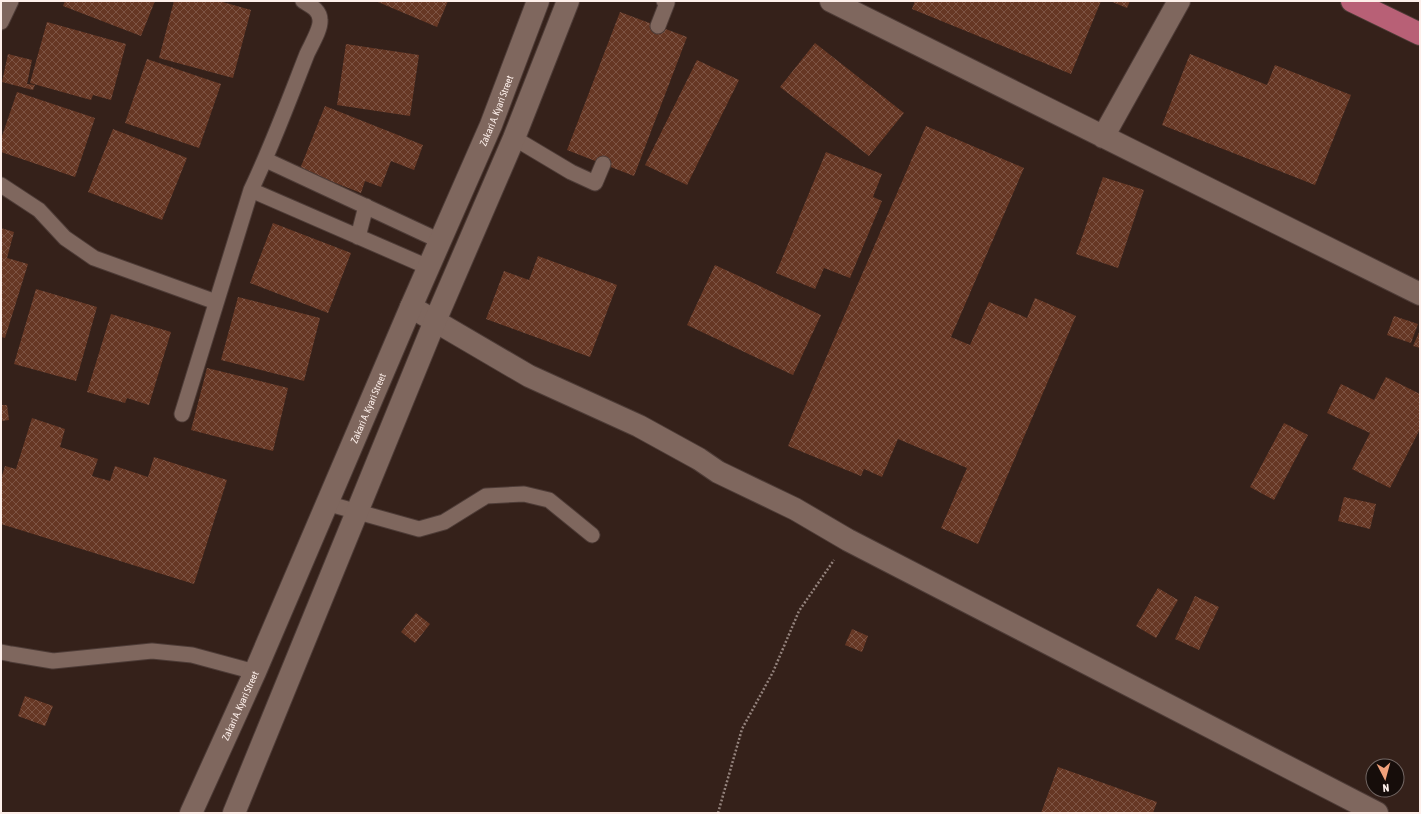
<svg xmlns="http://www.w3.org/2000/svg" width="1421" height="814" font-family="'Asap Condensed',sans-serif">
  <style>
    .building { fill: url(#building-cross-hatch) }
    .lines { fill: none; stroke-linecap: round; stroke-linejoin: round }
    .service-casing { stroke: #4e3c37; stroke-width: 17 }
    .minor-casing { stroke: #4e3c37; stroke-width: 24 }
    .tertiary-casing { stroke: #4e3c37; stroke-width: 24 }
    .primary-casing { stroke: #4e3c37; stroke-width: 24 }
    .path { stroke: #94837d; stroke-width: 2.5; stroke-dasharray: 2 2; stroke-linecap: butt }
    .service { stroke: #7f675e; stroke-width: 15 }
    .minor { stroke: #7f675e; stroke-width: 22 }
    .tertiary { stroke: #7f675e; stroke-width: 22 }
    .primary { stroke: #b86076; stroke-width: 22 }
    .labels { text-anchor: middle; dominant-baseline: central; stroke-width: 3; stroke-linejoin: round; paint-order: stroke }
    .street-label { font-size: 10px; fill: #fdefea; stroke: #160d0a }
  </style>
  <defs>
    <pattern id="building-cross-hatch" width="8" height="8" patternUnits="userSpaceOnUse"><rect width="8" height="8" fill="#663724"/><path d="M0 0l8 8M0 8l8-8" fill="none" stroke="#7d5444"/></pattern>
  </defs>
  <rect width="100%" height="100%" fill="#35211a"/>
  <path class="building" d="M65 1H155L141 36 63 6Z
    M174 1H219L251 10 233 78 159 58Z
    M378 1H448L437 27 378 2Z
    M915 1H1101L1071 74 912 9Z
    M1110 1H1130L1127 8Z
    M620 12 687 37 634 176 567 150Z
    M47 22 126 44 111 100 93 95 91 100 30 83Z
    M815 43 904 113 869 156 780 87Z
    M346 44 419 55 410 116 337 105Z
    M8 54 32 60 27 84 35 85 33 90 2 82Z
    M1190 54 1267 85 1275 65 1351 95 1315 185 1162 125Z
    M147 59 221 84 199 148 125 123Z
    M697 60 739 80 687 185 645 165Z
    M17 92 95 118 75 177 1 152V139Z
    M325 106 423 145 414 170 391 161 381 187 365 181 361 193 300 169Z
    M926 126 1024 168 951 337 970 345 989 302 1027 318 1035 298 1076 316 978 544 941 528 967 468 898 439 882 477 864 469 861 476 788 446Z
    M113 129 187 158 162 220 88 192Z
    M826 152 882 174 873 197 882 201 850 278 824 268 815 289 776 273Z
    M1103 177 1144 190 1118 268 1076 254Z
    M273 223 351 253 328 313 250 283Z
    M1 228 14 232 7 258 28 264 5 338 1 337Z
    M538 256 617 285 590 357 486 319 504 271 529 280Z
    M715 265 821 315 793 375 687 325Z
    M36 289 97 307 76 381 14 364Z
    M238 297 320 318 304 381 221 360Z
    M111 314 171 332 149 405 127 398 125 403 87 392Z
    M1394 316 1418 324 1411 343 1387 335Z
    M1420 330V348L1413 346Z
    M207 368 288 388 273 451 191 430Z
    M1386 377 1420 394V429L1390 488 1352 469 1370 433 1327 413 1341 384 1374 400Z
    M1 405H7L9 420 1 421Z
    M32 418 65 429 60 447 98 459 92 476 110 481 115 466 148 477 154 457 227 480 194 584 1 524V479L5 466 16 469Z
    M1284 423 1308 435 1274 500 1250 487Z
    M1344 497 1376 504 1370 529 1338 521Z
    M1158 588 1178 600 1156 638 1136 626Z
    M1195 596 1219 607 1199 650 1175 639Z
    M416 613 430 624 415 643 401 632Z
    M852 629 868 636 862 652 845 645Z
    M25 696 53 706 45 726 18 716Z
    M1058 767 1157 802 1153 813H1041Z"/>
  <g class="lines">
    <defs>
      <path id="service" d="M1 22 11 1
        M658 26 667 3 664 1
        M514 138 571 172 595 183 603 164
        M266 160 440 241
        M1 185 39 210 65 238 94 258 216 302
        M251 190 428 267
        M358 237 366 206
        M182 414 251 190C272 146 289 100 307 54 311 45 321 29 320 20 320 10 311 6 303 1
        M326 503 419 529 444 522 486 496 524 494 549 500 592 535
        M1 652 11 654 53 661 152 651 192 655 255 672"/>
      <path id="minor" d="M831 1 1420 294
        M1103 137 1179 1
        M411 307 529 376 639 426 699 459 718 472 795 509 848 540 1377 813"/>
      <g id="tertiary">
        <path id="s1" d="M191 813 255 672 411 307 491 125 538 1"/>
        <path d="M234 813 435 321 514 138 568 1"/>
      </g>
      <path id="primary" d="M1352 1 1420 34"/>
    </defs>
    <use href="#service" class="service-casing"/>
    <use href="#minor" class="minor-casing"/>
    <use href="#tertiary" class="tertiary-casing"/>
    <use href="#primary" class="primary-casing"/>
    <path class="path" d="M718 813 742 729 773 672 799 611 834 560"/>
    <use href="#service" class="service"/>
    <use href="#minor" class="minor"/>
    <use href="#tertiary" class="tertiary"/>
    <use href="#primary" class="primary"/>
  </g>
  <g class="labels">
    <g class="street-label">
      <text stroke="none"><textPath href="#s1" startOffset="766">Zakari A. Kyari Street</textPath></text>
      <text stroke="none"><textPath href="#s1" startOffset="442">Zakari A. Kyari Street</textPath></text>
      <text stroke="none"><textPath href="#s1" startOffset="118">Zakari A. Kyari Street</textPath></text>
    </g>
  </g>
  <rect width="1421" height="814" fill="none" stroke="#fdefea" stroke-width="4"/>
  <g transform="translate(1385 778) rotate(174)"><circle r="19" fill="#160d0a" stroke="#726764"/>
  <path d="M0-3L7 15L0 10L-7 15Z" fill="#f1a17b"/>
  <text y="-6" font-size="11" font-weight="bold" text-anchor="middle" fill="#fdefea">N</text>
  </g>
</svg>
